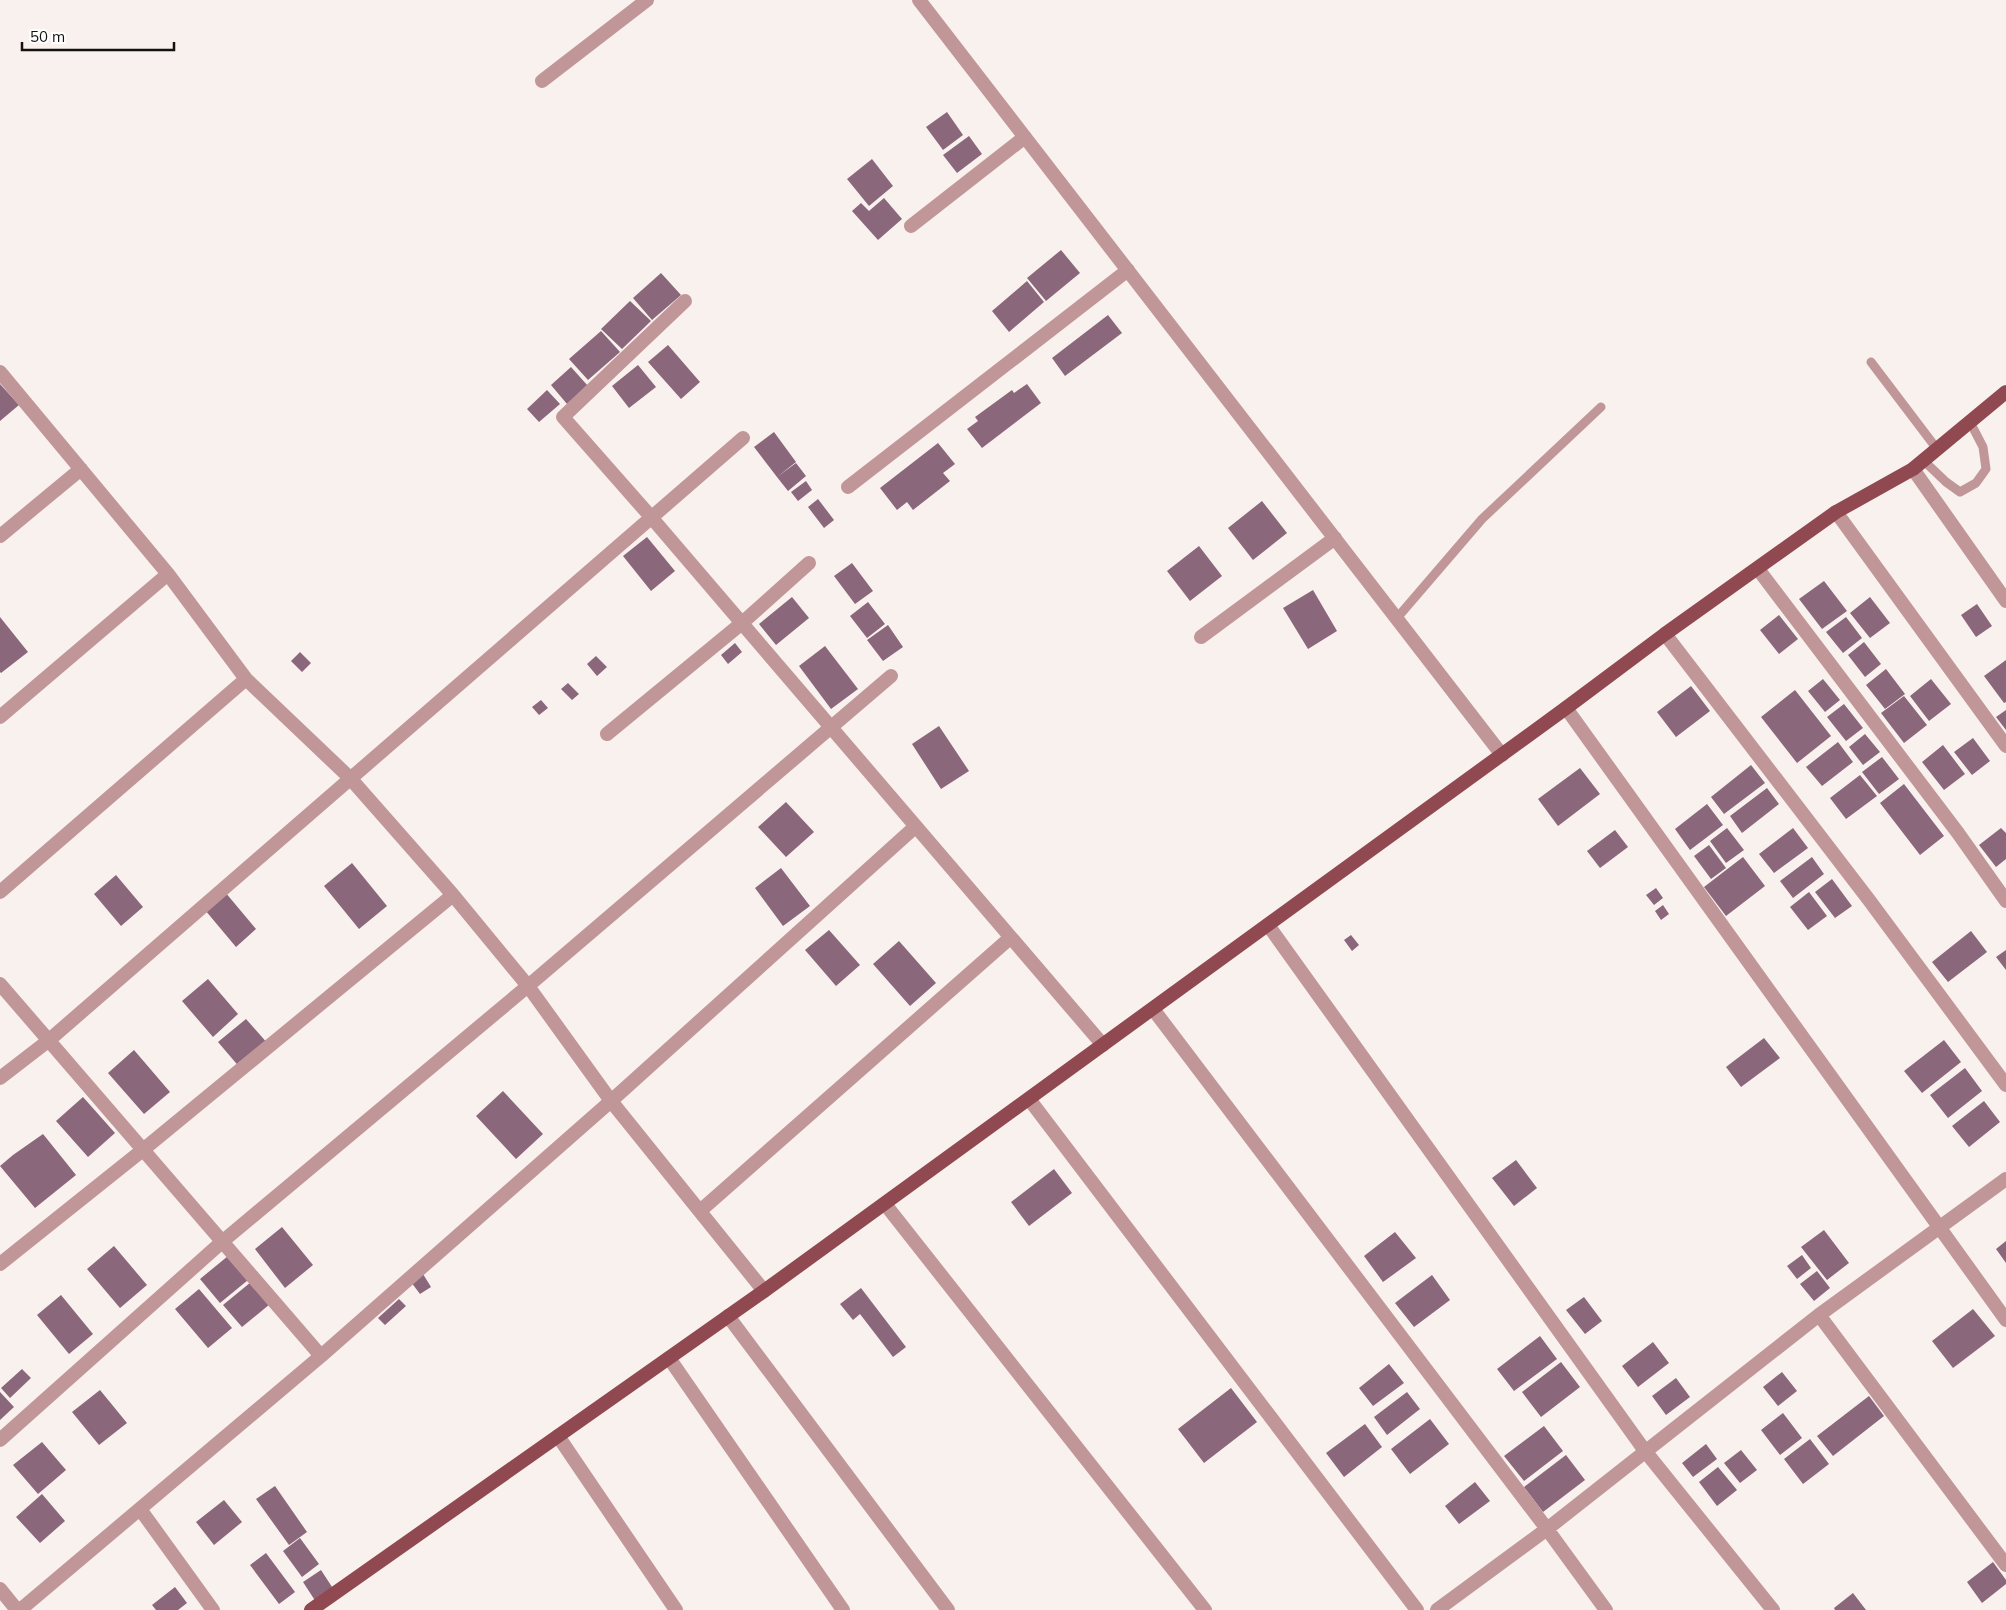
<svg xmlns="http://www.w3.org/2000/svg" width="2006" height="1610" font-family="Mulish,sans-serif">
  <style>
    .building { fill: #8b677b }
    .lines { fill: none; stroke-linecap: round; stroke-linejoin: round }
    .service { stroke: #c19699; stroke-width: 9 }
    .minor { stroke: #c19699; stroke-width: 14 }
    .primary { stroke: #904951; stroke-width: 14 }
  </style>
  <rect width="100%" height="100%" fill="#f8f1ed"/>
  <path class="building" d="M947 112 963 135 943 150 926 127Z
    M969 136 982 154 957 173 943 155Z
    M872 159 893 186 869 206 847 179Z
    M884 198 902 219 878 240 852 211 861 203 869 211Z
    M1061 250 1080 273 1046 301 1027 278Z
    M661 273 681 295 652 320 633 298Z
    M1027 281 1044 302 1009 332 992 311Z
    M630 301 651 321 622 349 601 329Z
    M1108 315 1122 333 1065 376 1052 358Z
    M601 331 620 352 588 380 569 359Z
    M668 345 700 382 681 399 648 362Z
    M638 365 656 387 629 408 612 386Z
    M571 367 588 386 567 404 551 385Z
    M0 384 19 405 0 421Z
    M1027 384 1041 403 982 448 967 429 978 421 975 417 1012 390 1014 393Z
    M547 390 560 404 539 422 527 409Z
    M774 432 796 462 777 477 754 447Z
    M938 443 955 464 943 473 950 481 913 510 907 502 897 510 880 488Z
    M796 463 806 476 788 491 777 477Z
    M806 481 812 490 798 501 791 492Z
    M818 499 834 520 824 528 808 507Z
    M1262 501 1287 533 1253 560 1228 528Z
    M647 537 675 571 651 591 623 556Z
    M1199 546 1222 576 1190 601 1167 571Z
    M852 563 873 591 855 604 834 576Z
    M1824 581 1847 611 1822 629 1799 599Z
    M1313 590 1337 631 1308 649 1283 608Z
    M792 597 809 618 776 645 759 624Z
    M1870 597 1890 623 1870 638 1850 613Z
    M868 602 885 624 867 638 850 616Z
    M1977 604 1992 626 1976 637 1961 615Z
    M1779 615 1798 639 1779 654 1760 630Z
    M0 617 28 652 1 673 0 672Z
    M1846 617 1862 638 1843 653 1826 632Z
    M888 625 903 647 883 661 867 640Z
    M1864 642 1881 664 1865 677 1848 655Z
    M735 643 742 652 728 664 721 655Z
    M825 646 858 689 831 709 799 666Z
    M300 652 311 663 302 672 291 661Z
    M596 656 607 667 597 676 587 664Z
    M2006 660V702L2004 703 1984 676Z
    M1886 669 1905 694 1885 709 1866 685Z
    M1823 679 1840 700 1825 712 1808 691Z
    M1931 679 1951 704 1929 721 1910 696Z
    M568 683 579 694 572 700 561 689Z
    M1691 686 1710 711 1676 737 1657 712Z
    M1795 690 1831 736 1797 763 1761 717Z
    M1904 696 1927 725 1904 743 1881 713Z
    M541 700 548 708 539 715 532 707Z
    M1844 704 1863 728 1846 741 1827 717Z
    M2006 710V730L1996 717Z
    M939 726 969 771 941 789 912 744Z
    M1865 734 1880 752 1863 765 1849 747Z
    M1973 738 1990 761 1972 775 1954 752Z
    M1838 742 1853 762 1822 786 1806 767Z
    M1943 745 1965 774 1944 790 1922 762Z
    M1882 757 1899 779 1879 794 1862 772Z
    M1751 765 1765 783 1724 814 1711 797Z
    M1580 768 1600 794 1558 826 1538 799Z
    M1860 775 1877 796 1846 819 1830 798Z
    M1904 784 1944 836 1920 855 1880 803Z
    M1767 788 1779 804 1742 833 1730 816Z
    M786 802 814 832 786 857 758 827Z
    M1707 804 1723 825 1690 850 1675 829Z
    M1727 828 1744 850 1726 863 1710 841Z
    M1793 828 1808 848 1774 873 1759 854Z
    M2001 828 2006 833V859L1996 867 1979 845Z
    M1615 830 1628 847 1600 868 1587 851Z
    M1709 845 1726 868 1711 879 1694 856Z
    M1743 857 1765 886 1726 916 1704 887Z
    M1812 857 1824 874 1793 898 1780 881Z
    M352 863 387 906 359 929 324 886Z
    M781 868 810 906 783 926 755 888Z
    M116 875 143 907 121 926 94 894Z
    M1832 879 1852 906 1835 918 1815 892Z
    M1656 888 1663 898 1654 905 1646 895Z
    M225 892 256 929 236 947 205 910Z
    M1809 892 1827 916 1808 930 1790 907Z
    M1663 905 1669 914 1661 920 1655 911Z
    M829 930 860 965 836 986 805 950Z
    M1971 931 1987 952 1948 982 1932 962Z
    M1351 935 1359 945 1352 951 1344 940Z
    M899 941 936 983 910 1006 873 964Z
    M2006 950V970L1996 957Z
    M208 979 238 1014 213 1037 182 1001Z
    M246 1019 269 1045 241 1069 218 1042Z
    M1764 1038 1780 1058 1741 1087 1726 1067Z
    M1944 1040 1961 1062 1922 1093 1904 1071Z
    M134 1050 170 1092 144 1114 108 1073Z
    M1965 1068 1982 1091 1948 1118 1930 1095Z
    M503 1091 543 1134 516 1159 476 1116Z
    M83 1097 115 1133 88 1157 56 1121Z
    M1984 1101 2000 1122 1969 1147 1952 1126Z
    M43 1134 76 1175 35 1208 0 1166 13 1155Z
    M1516 1160 1537 1188 1514 1206 1492 1178Z
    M1054 1169 1072 1193 1029 1226 1011 1202Z
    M282 1227 313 1265 285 1288 255 1249Z
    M1824 1230 1849 1263 1827 1280 1801 1247Z
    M1395 1232 1416 1258 1383 1282 1364 1256Z
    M2006 1241V1263L1996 1249Z
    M114 1246 147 1285 120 1308 87 1269Z
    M1802 1255 1811 1268 1797 1279 1787 1266Z
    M228 1256 248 1280 220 1303 200 1279Z
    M1817 1271 1830 1288 1814 1301 1800 1284Z
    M423 1274 431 1287 420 1294 411 1282Z
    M1432 1275 1450 1300 1414 1327 1395 1303Z
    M251 1282 270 1304 242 1327 223 1305Z
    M861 1288 906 1347 893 1357 860 1314 853 1320 840 1304Z
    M199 1289 232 1328 208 1348 175 1309Z
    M61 1295 93 1334 69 1354 37 1315Z
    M1584 1297 1602 1321 1585 1334 1566 1310Z
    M399 1299 406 1306 385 1325 378 1318Z
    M1973 1309 1995 1336 1953 1368 1932 1341Z
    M1540 1336 1557 1359 1514 1391 1497 1369Z
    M1653 1342 1669 1363 1638 1387 1622 1366Z
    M1561 1362 1580 1387 1541 1417 1522 1392Z
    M1389 1364 1404 1383 1373 1406 1359 1388Z
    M22 1369 31 1378 10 1398 1 1388Z
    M1782 1372 1797 1391 1778 1406 1763 1387Z
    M1676 1378 1690 1397 1666 1415 1652 1396Z
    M1231 1388 1257 1422 1204 1463 1178 1429Z
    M100 1390 127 1423 99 1445 72 1412Z
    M0 1392 14 1407 0 1420Z
    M1407 1392 1420 1409 1387 1435 1374 1417Z
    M1869 1396 1884 1416 1833 1456 1817 1436Z
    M1783 1413 1802 1438 1780 1455 1761 1430Z
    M1430 1419 1449 1444 1410 1474 1391 1449Z
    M1365 1424 1382 1447 1344 1477 1326 1453Z
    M1544 1426 1563 1451 1524 1481 1504 1456Z
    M1810 1439 1829 1464 1803 1484 1784 1459Z
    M42 1442 66 1470 38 1494 13 1465Z
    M1706 1444 1717 1459 1693 1477 1682 1463Z
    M1741 1450 1757 1470 1740 1483 1724 1463Z
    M1566 1455 1585 1480 1543 1512 1524 1487Z
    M1718 1467 1737 1490 1717 1506 1699 1482Z
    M1475 1482 1490 1501 1459 1524 1445 1506Z
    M275 1486 307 1532 289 1545 256 1499Z
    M42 1494 65 1521 40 1543 16 1517Z
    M224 1500 242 1522 214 1545 196 1522Z
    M300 1538 319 1564 302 1577 283 1551Z
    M266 1553 295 1592 279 1604 250 1565Z
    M1993 1562 2006 1580V1584L1982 1603 1967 1582Z
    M321 1570 334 1590 316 1602 303 1582Z
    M175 1587 187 1603 178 1610H156L152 1605Z
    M1853 1593 1866 1610H1835L1834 1608Z"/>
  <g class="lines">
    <path class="service" d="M1871 362 1937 449
      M1923 460 1946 482 1960 492 1976 483 1986 469 1983 447 1970 422
      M1397 618 1482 519 1601 407"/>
    <path class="minor" d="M919 0 1502 755
      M542 81 647 0
      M911 226 1025 137
      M685 301 563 417 651 517 1103 1045
      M0 372 168 574 246 679 350 778 453 895 528 986 611 1101 764 1291
      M1913 469 2006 601
      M848 487 1128 270
      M1836 512 2006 746
      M0 536 81 469
      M1758 569 1958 833 2006 901
      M1665 634 1869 900 2006 1085
      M1201 637 1335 538
      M1566 708 2006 1320
      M0 717 168 574
      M607 734 742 623 809 563
      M0 892 246 679
      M1268 925 1645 1451 1773 1610
      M0 984 321 1356 20 1610
      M1153 1009 1547 1529 1606 1610
      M0 1078 48 1041 743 438
      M1029 1099 1417 1610
      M885 1204 1205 1610
      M700 1211 1010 938
      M0 1264 144 1149 453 895
      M1819 1315 2006 1565
      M728 1316 948 1610
      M321 1356 611 1101 915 827
      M669 1358 843 1610
      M558 1436 676 1610
      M0 1440 223 1241 528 986 891 676
      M140 1509 213 1610
      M0 1589 17 1610
      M1437 1610 1547 1529 1819 1315 2006 1179"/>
    <path class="primary" d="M311 1610 764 1291 1566 708 1665 634 1836 512 1913 469 2006 392"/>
  </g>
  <path d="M22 42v8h152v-8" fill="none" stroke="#141211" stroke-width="2.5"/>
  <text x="30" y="42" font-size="15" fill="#141211" stroke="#ffffff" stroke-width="4" paint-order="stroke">50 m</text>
</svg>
